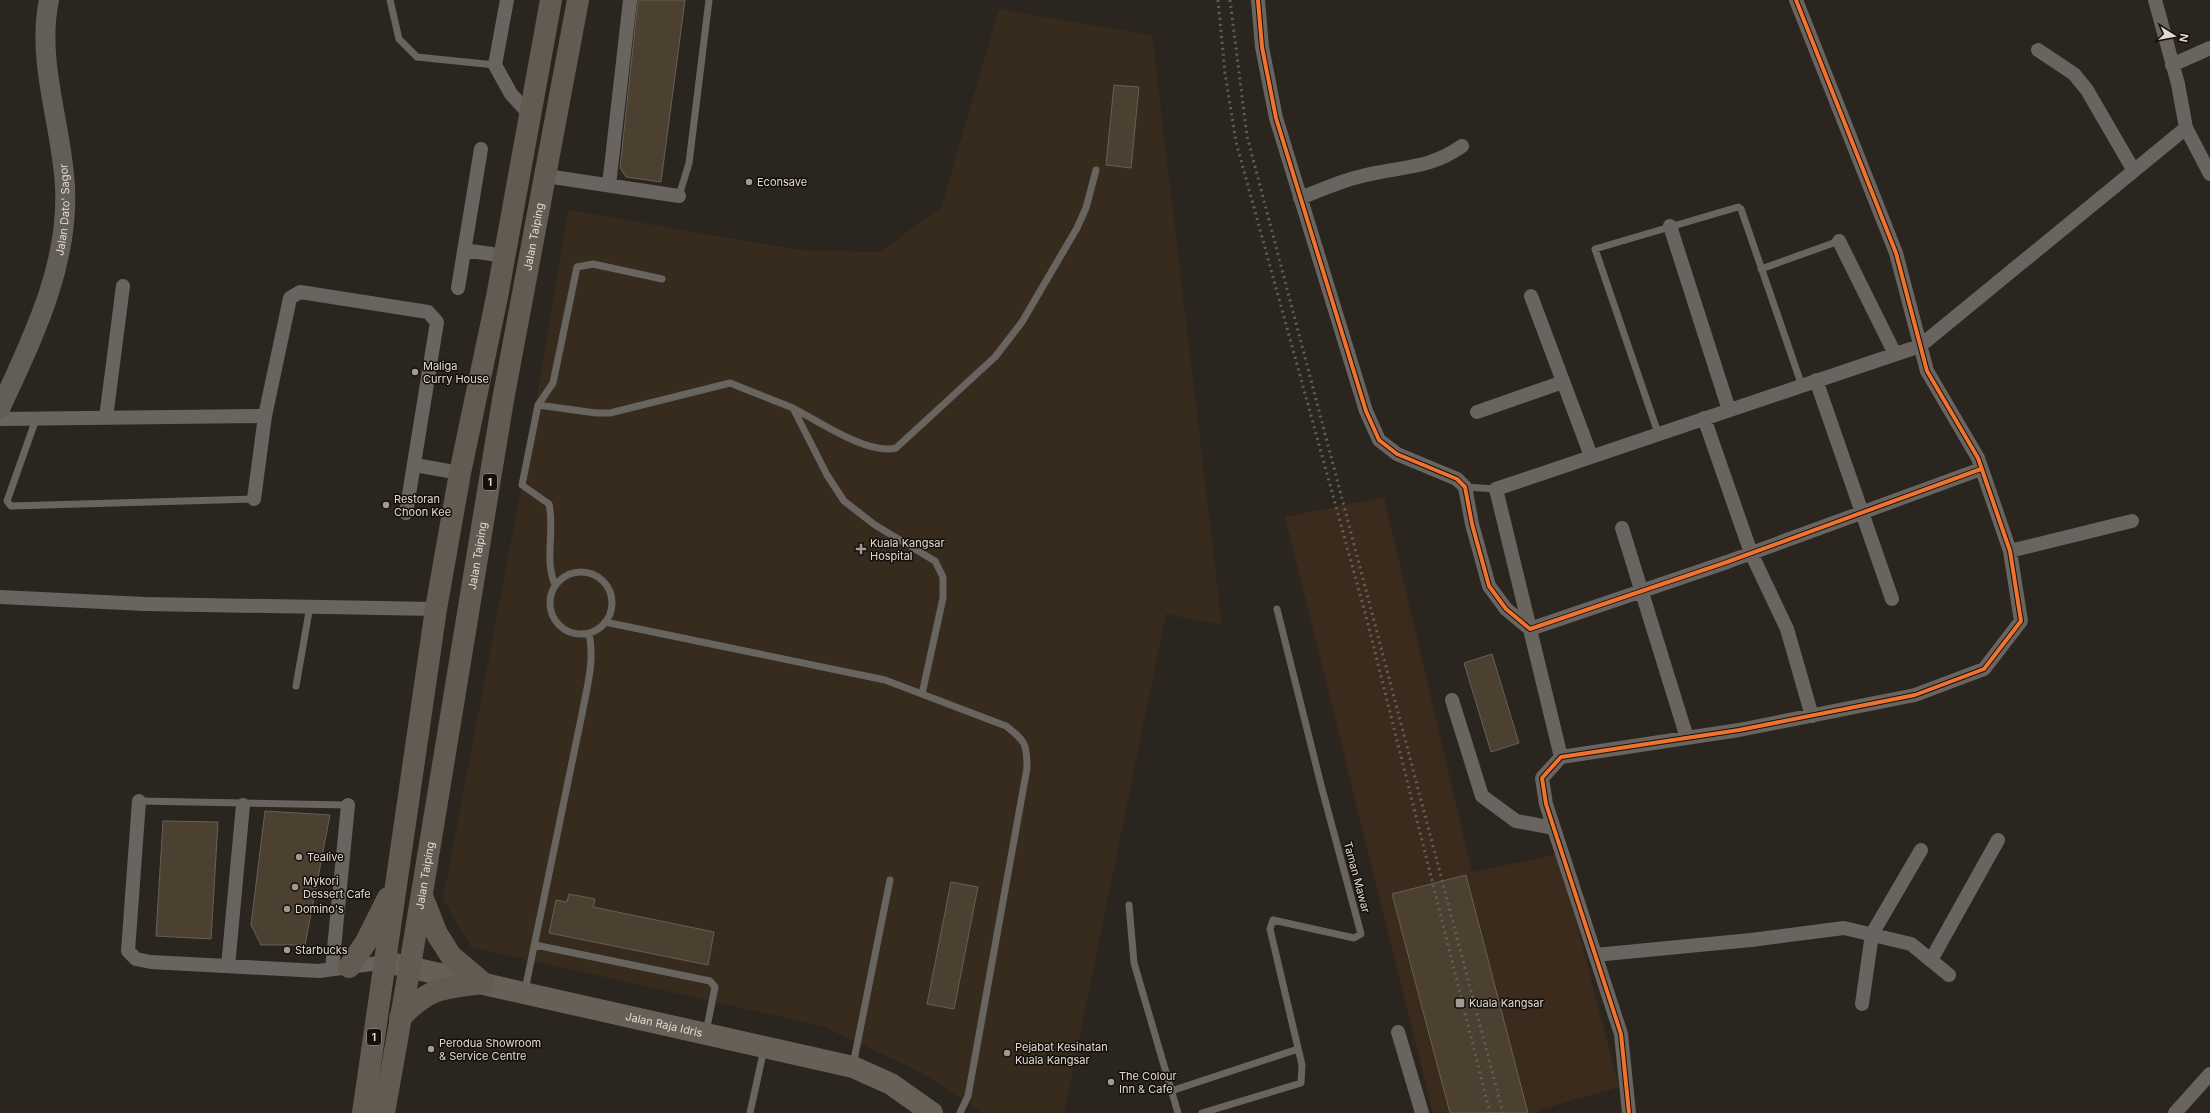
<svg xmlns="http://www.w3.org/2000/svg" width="2210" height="1113" font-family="Inter,sans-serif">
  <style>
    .built { fill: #3a2b1c }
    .medical { fill: #372b1e }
    .building { fill: #4c4030; stroke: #65605b }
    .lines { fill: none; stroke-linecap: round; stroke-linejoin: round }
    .lane { stroke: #69645f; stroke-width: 7 }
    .street { stroke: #69645f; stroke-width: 14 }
    .secondary { stroke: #625d56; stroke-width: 20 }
    .primary { stroke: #676057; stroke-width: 22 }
    .highway { stroke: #625b51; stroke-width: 22 }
    .rail { stroke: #635e5a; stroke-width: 3; stroke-dasharray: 2 4; stroke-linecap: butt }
    .cycleway-casing { stroke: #140f0a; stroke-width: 6 }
    .cycleway { stroke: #ef722f; stroke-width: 4 }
    .poi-dot { fill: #a19a93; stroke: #140f0a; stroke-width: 1.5 }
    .labels { text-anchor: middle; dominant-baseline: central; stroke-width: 3; stroke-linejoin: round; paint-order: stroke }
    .shield { fill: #140f0a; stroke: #a49c96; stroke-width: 1 }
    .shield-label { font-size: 10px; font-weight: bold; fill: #e1d9d2 }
    .poi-label { font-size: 11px; fill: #e1d9d2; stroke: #140f0a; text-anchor: start }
    .street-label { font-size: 11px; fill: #e1d9d2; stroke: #140f0a }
  </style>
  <rect width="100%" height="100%" fill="#2b251f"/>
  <path class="built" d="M1384 497 1472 872 1559 854 1619 1087 1539 1110V1113H1433L1285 517Z"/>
  <path class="medical" d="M999 9 1152 35 1222 625 1166 614 1064 1113H984L918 1071 822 1026 471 947 443 899 526 463 568 210 799 250 879 252 941 208Z"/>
  <path class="building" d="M638 0H685L661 182 626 177 620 168Z
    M1114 85 1139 87 1131 168 1106 165Z
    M1492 654 1519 743 1491 752 1464 663Z
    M265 811 330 815 305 945H261L251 925Z
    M163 821 218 822 211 939 156 936Z
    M1466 875 1528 1113H1450L1392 894Z
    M951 882 978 887 954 1009 927 1004Z
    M569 894 595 899 593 907 714 932 708 965 549 933 556 900 567 902Z"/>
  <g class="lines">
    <path class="lane" d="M390 0 399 39 417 57 495 65
      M679 196 689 163 709 0
      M1761 269 1839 241
      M538 405 596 413H610L730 383 793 408 827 475 844 501 875 525 935 561 943 577V598L922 694
      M793 408C820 422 867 455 896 448L995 357 1022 322 1077 228 1086 208 1096 170
      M36 419 7 501 11 506 254 499
      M1658 433 1595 249 1738 207 1741 209 1802 386
      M1465 487 1496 489
      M550 603a31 31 0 1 1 62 0a31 31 0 1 1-62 0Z
      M555 585C544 559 555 531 549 504L522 485 538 405 553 383 577 267 593 264 662 279
      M605 622 885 680 1006 726C1025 741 1027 743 1027 768L968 1096 960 1113
      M296 686 310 606
      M139 801 348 805
      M1129 905 1134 963 1178 1113
      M535 945 710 981 715 987 706 1032
      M525 990 582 714C587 687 595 660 589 633
      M853 1065 890 880
      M1171 1091 1298 1049
      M750 1113 764 1049
      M1202 1113 1301 1083 1302 1065 1270 929 1273 920 1354 938 1361 934 1321 785 1277 609"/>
    <path class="street" d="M507 0 495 65 511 94 530 115
      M1258 0 1262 47 1276 118 1366 411 1379 440 1397 454 1457 479 1465 487 1472 524 1489 586 1506 609 1530 629 1727 562 1981 469
      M2155 0 2178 84 2186 128 2210 174
      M2038 50 2074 74 2087 90 2134 171
      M2172 65 2210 48
      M546 176 679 196
      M609 185 630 0
      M1300 198C1319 191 1338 182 1358 177 1396 166 1427 171 1462 146
      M1670 226 1729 410
      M1839 241 1895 354
      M464 250 505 256
      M458 288 481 149
      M1531 296 1591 456
      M1816 380 1892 599
      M1477 412 1563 382
      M106 418 123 286
      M1704 418 1751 553 1787 629 1812 716
      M0 419 265 416
      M415 465 460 473
      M254 499 265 416 290 298 300 292 428 312 437 322 406 513
      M1622 528 1687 738
      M2010 551 2132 521
      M0 597 145 604 436 609
      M1452 700 1482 796 1516 821 1554 828
      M1561 757 1496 489 1920 346 2186 128
      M139 801 128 951 136 959 151 962 319 971 386 962
      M1595 955 1751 940 1844 928 1911 944 1949 975
      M1931 960 1998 840
      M228 966 243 805
      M332 969 348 805
      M1862 1004 1872 934 1921 850
      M1398 1032 1422 1113
      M1629 1113 1621 1034 1546 804 1542 778 1561 757 1739 730 1915 695 1984 669 2021 621 2010 551 1978 458 1927 371 1896 253 1796 0
      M2175 1113 2210 1074"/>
    <path class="secondary" id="s1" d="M0 409C32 339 69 266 65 187 62 125 36 62 49 0"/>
    <path class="primary" id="s2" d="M386 962 853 1067 891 1084 932 1113"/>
    <g class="highway">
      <path d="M422 896 437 934 451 956 483 983"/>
      <path d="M349 967 366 942 388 898"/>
      <path d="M400 1018C429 987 443 988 483 983"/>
      <path d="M363 1113 436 609 460 473 497 297 551 0"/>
      <path id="s3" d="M384 1113 410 966 503 400 578 0"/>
    </g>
    <path class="rail" d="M1218 0 1225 73 1236 142 1366 616 1490 1113
      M1230 0 1247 136 1503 1113"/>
    <defs>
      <path id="cycleway" d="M1258 0 1262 47 1276 118 1366 411 1379 440 1397 454 1457 479 1465 487 1472 524 1489 586 1506 609 1530 629 1727 562 1981 469
        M1629 1113 1621 1034 1546 804 1542 778 1561 757 1739 730 1915 695 1984 669 2021 621 2010 551 1978 458 1927 371 1896 253 1796 0"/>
    </defs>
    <use href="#cycleway" class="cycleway-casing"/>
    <use href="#cycleway" class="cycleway"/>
  </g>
  <g class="poi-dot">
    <circle cx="749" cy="182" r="4"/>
    <circle cx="415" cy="372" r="4"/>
    <circle cx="386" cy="505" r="4"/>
    <path d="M859 543h4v4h4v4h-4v4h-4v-4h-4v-4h4z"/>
    <circle cx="299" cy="857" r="4"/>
    <circle cx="295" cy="887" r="4"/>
    <circle cx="287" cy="909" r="4"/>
    <circle cx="287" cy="950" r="4"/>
    <rect x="1455" y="998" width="10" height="10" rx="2"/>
    <circle cx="431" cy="1049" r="4"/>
    <circle cx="1007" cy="1053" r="4"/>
    <circle cx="1111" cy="1082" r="4"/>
  </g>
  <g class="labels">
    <g class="shield">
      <rect x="483" y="474" width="14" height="16" rx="3"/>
      <rect x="367" y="1029" width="14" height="16" rx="3"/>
    </g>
    <g class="shield-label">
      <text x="490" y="482">1</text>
      <text x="374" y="1037">1</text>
    </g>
    <g class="poi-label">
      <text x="757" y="182">Econsave</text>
      <text x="423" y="366">Maliga<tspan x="423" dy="13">Curry House</tspan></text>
      <text x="394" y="499">Restoran<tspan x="394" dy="13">Choon Kee</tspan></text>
      <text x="870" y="543">Kuala Kangsar<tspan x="870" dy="13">Hospital</tspan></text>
      <text x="307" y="857">Tealive</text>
      <text x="303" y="881">Mykori<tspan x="303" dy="13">Dessert Cafe</tspan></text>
      <text x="295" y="909">Domino's</text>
      <text x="295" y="950">Starbucks</text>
      <text x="1469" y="1003">Kuala Kangsar</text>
      <text x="439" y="1043">Perodua Showroom<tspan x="439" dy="13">&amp; Service Centre</tspan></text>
      <text x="1015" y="1047">Pejabat Kesihatan<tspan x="1015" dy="13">Kuala Kangsar</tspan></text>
      <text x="1119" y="1076">The Colour<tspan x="1119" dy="13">Inn &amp; Cafe</tspan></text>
    </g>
    <g class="street-label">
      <text stroke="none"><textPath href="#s1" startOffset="211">Jalan Dato' Sagor</textPath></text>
      <text stroke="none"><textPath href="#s3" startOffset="889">Jalan Taiping</textPath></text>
      <text stroke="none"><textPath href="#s3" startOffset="565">Jalan Taiping</textPath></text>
      <text stroke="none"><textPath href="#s3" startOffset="241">Jalan Taiping</textPath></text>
      <text transform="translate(1357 877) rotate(75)">Taman Mawar</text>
      <text stroke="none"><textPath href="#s2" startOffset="285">Jalan Raja Idris</textPath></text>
    </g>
  </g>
  <g transform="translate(2174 36) rotate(101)" stroke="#140f0a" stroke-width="3" paint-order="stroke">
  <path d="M0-3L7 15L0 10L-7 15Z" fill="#e1d9d2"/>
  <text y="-6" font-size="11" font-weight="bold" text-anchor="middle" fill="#e1d9d2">N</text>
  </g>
</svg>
